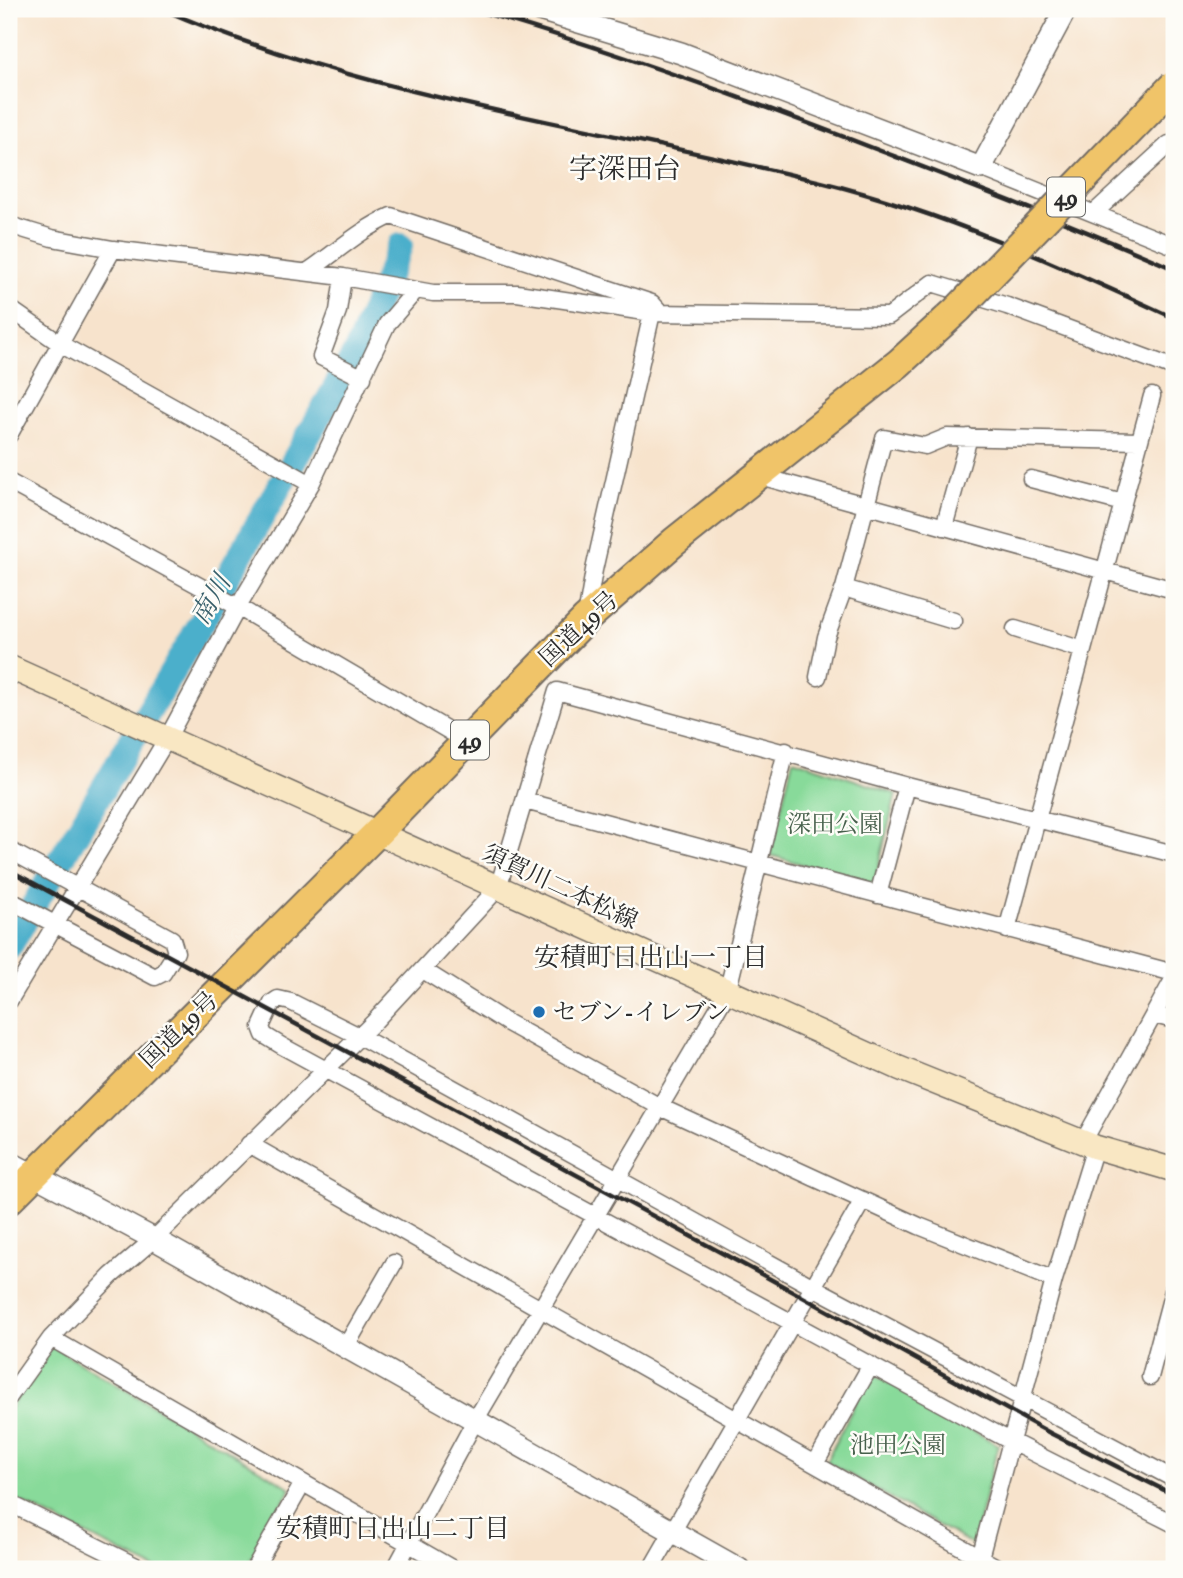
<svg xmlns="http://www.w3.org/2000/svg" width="1183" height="1578" font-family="'IM FELL Double Pica','Noto Serif JP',serif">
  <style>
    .green { fill: #88da9a; stroke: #5a8262; stroke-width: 2 }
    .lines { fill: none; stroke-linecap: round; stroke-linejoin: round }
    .river { stroke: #4cafcb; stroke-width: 26 }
    .minor-casing { stroke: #726b63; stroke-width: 19 }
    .tertiary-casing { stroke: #726b63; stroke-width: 24 }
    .secondary-casing { stroke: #726b63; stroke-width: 26 }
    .trunk-casing { stroke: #726b63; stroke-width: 32 }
    .minor { stroke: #fff; stroke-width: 16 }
    .tertiary { stroke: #fff; stroke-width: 21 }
    .secondary { stroke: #f9e7c3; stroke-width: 23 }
    .trunk { stroke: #f0c469; stroke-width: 28 }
    .rail { stroke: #2b2b2b; stroke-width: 4.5 }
    .trunk-bridge-casing { stroke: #726b63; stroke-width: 32; stroke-linecap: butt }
    .trunk-bridge { stroke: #f0c469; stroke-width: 28 }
    .poi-dot { fill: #1f6fb2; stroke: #fdfcf7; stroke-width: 2.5 }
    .labels { text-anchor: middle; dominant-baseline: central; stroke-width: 5; stroke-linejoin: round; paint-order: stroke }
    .shield { fill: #fdfcf7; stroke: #6a6a68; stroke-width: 2 }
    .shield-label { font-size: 23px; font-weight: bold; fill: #2b2b2b }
    .street-label { font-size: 24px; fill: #2b2b2b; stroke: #fdfcf7 }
    .park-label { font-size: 24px; fill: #47604c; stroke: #fdfcf7 }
    .poi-label { font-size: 24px; fill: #2b2b2b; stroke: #fdfcf7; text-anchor: start }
    .water-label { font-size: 26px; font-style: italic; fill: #38606b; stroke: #fdfcf7 }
    .neighbourhood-label { font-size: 26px; fill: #2b2b2b; stroke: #fdfcf7 }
    .quarter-label { font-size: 28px; fill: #2b2b2b; stroke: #fdfcf7 }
  </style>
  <rect width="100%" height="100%" fill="#fdfcf7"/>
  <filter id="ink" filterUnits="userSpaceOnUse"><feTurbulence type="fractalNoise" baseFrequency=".0143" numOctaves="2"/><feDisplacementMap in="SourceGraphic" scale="14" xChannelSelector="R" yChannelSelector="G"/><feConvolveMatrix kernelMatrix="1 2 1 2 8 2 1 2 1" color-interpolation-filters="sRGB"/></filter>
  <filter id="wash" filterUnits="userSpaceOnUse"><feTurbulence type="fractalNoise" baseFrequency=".00686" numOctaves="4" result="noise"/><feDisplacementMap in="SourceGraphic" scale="28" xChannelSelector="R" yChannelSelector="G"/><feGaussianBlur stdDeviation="1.57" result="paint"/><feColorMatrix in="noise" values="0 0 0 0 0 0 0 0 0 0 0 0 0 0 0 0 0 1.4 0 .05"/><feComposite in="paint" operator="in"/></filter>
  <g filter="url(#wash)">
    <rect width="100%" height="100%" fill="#f7e3cc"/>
    <path class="green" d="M793 759 896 794 874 885 770 855Z
      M52 1346 291 1488 245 1569H155L9 1496V1410Z
      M871 1372 998 1445 973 1545 826 1461Z"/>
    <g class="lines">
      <path class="river" d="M9 947 206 615 357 350 400 246"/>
    </g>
  </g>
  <g filter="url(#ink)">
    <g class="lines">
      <defs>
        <path id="minor" d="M981 168 1174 246
          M1094 213 1169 144 1174 148
          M9 225 52 238 113 249 343 277 433 293H517L652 313 889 316 932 283 1007 306 1174 368
          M307 272C334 254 361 229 391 216L652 303 661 313
          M343 277 338 311 321 357 363 378
          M9 308 62 345 311 484
          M9 435 113 249
          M756 475 1174 590
          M1031 479 1123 503
          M9 482 238 607 468 742
          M944 527 969 437
          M844 588 954 621
          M586 617 594 570 652 313
          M1015 629 1083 650
          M818 677 826 637 844 588 884 438 925 446 947 437 1139 441
          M525 801 1174 973
          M9 850 172 939 176 952 163 973 155 977 9 900
          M878 895 907 786
          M1007 930 1152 396
          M423 970 506 1022 660 1107 919 1226 1054 1280
          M9 1001 168 737 238 607 311 484 387 324 416 290
          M1154 1015 1174 1020
          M1083 1142 1174 978
          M249 1144 1000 1569
          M51 1338 453 1569
          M346 1346 394 1263
          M1150 1377 1174 1287
          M9 1397 51 1338 111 1276 154 1239 374 1022 498 888 557 691 907 786 1174 854
          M815 1464 871 1365
          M1174 1479 815 1288 359 1036 291 1002 278 999 272 1003 261 1027 264 1035 282 1046 1012 1442 1174 1524
          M9 1503 142 1569
          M254 1569 303 1483
          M395 1569 476 1419 727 993 786 751
          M651 1569 863 1200
          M977 1569 1054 1280 1095 1147"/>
        <path id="tertiary" d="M536 9 681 53 981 168 1066 9
          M9 1162 154 1239 739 1569"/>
        <path id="secondary" d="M9 667 899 1068 1095 1147 1174 1170"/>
        <path id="trunk" d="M9 1200 379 831 586 619 674 542 899 363 958 309"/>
      </defs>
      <use href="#minor" class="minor-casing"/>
      <use href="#tertiary" class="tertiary-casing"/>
      <use href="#secondary" class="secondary-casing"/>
      <use href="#trunk" class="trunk-casing"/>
      <use href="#minor" class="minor"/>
      <use href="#tertiary" class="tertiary"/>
      <use href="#secondary" class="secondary"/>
      <use href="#trunk" class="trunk"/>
      <path class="rail" d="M162 9C371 100 601 126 821 182 943 212 1061 266 1174 318
        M471 9C610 49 744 98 878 150 977 188 1077 226 1174 269
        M9 870 761 1274 1050 1433 1174 1495"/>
      <defs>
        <path id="trunk-bridge" d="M958 309 1174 85"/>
      </defs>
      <use href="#trunk-bridge" class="trunk-bridge-casing"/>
      <use href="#trunk-bridge" class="trunk-bridge"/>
    </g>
  </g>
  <circle class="poi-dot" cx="539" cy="1012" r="7"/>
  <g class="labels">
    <g class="shield">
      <rect x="1047" y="177.5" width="38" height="39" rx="5"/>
      <rect x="451" y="720.5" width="38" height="39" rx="5"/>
    </g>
    <g class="shield-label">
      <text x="1066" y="197">49</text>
      <text x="470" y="740">49</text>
    </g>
    <g class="street-label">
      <text transform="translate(579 629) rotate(-43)">国道49号</text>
      <text transform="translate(560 887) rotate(25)">須賀川二本松線</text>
      <text transform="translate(179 1030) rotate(-44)">国道49号</text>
    </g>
    <g class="park-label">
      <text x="835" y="824">深田公園</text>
      <text x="898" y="1445">池田公園</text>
    </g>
    <g class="poi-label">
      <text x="553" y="1012">セブン-イレブン</text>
    </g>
    <g class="water-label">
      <text transform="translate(211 600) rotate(-60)">南川</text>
    </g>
    <g class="neighbourhood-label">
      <text x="651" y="958">安積町日出山一丁目</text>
      <text x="393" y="1529">安積町日出山二丁目</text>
    </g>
    <g class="quarter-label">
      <text x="625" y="169">字深田台</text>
    </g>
  </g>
  <rect width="1183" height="1578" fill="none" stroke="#fdfcf7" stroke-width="35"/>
</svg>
